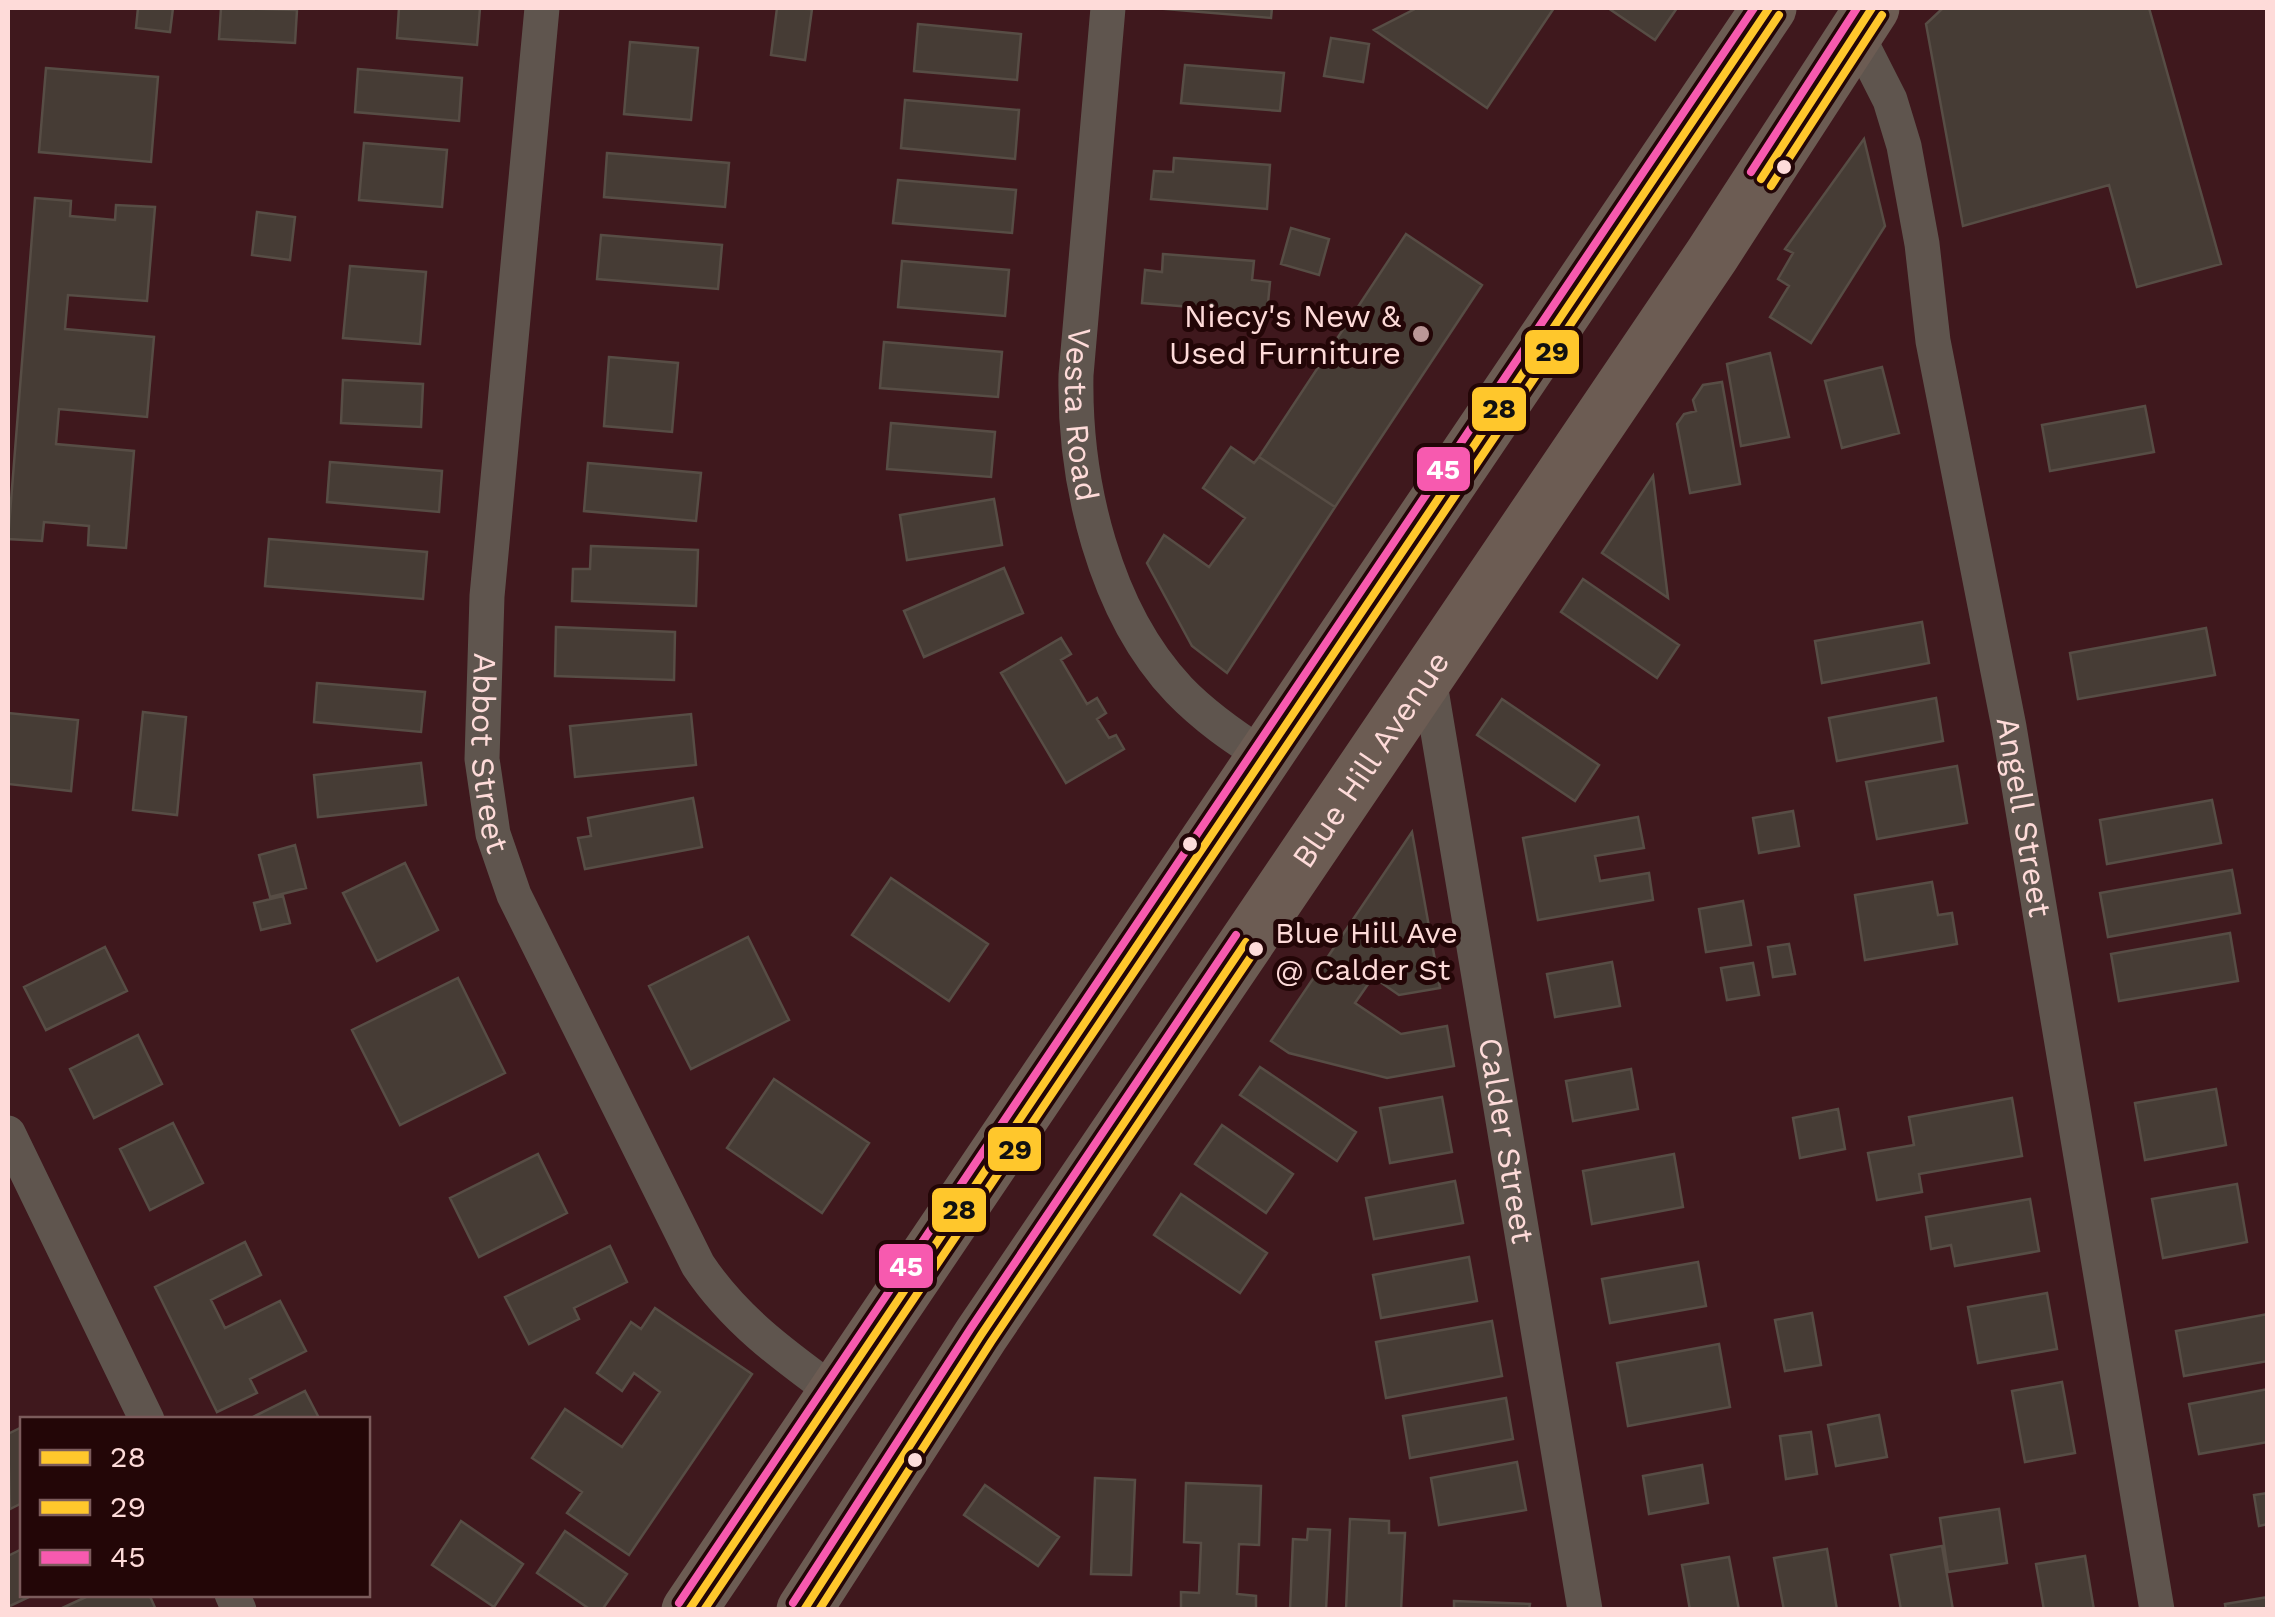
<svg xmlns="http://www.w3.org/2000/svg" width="2275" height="1617" font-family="'Work Sans',sans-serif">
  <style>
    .building { fill: #463c35; stroke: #574d45; stroke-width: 2.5 }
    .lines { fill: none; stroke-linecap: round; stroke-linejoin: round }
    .street { stroke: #5f554e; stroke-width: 35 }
    .primary { stroke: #6c5c53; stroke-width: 55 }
    .bus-1-casing { stroke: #230607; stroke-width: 15 }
    .bus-2-casing { stroke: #230607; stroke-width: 15 }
    .bus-3-casing { stroke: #230607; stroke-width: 15 }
    .bus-1 { stroke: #ffc72c; stroke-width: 8 }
    .bus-2 { stroke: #ffc72c; stroke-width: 8 }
    .bus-3 { stroke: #f75aaf; stroke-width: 8 }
    .bus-dot { fill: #fedbd9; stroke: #230607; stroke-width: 4 }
    .poi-dot { fill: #bb9797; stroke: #230607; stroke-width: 4 }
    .labels { text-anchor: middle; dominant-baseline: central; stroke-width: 10; stroke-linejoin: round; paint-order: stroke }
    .bus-label { font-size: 30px; fill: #fedbd9; stroke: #230607; text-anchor: start }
    .poi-label { font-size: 32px; fill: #fedbd9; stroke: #230607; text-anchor: end }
    .street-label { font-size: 32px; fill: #fedbd9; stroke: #230607 }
    .line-badge { stroke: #230607; stroke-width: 4 }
    .badge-label { font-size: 28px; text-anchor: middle; font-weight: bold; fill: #fff }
    .pale-badge-label { font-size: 28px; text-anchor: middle; font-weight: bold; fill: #111 }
  </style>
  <rect width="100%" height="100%" fill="#3f181d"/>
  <path class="building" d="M138 8H173L170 32 136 28Z
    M221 8 297 10 295 43 219 39Z
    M399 8H480L477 45 397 38Z
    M777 8 812 9 805 60 771 55Z
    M1154 8H1288H1272L1271 18Z
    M1417 8H1554L1487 108 1374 30Z
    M1608 8H1677L1655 40Z
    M1943 8H2149L2221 264 2137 287 2109 185 1963 226 1926 24Z
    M918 24 1021 34 1017 80 914 71Z
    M1331 38 1369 44 1363 82 1324 76Z
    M630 42 698 48 691 120 624 114Z
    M1185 65 1284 73 1280 111 1181 103Z
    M46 68 158 77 151 162 39 152Z
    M358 69 462 78 459 121 355 112Z
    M905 100 1019 110 1015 159 901 148Z
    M1864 139 1885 226 1811 343 1770 317 1789 286 1778 279 1793 253 1785 249Z
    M364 143 447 150 442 207 359 200Z
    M607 153 729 163 725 207 604 197Z
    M1174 158 1270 165 1267 209 1151 199 1154 171 1173 172Z
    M898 180 1016 190 1012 233 893 223Z
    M35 198 71 201 70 216 115 220 116 205 155 207 147 301 68 295 65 329 154 337 147 417 59 409 56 444 134 451 126 548 88 545 89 526 44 522 42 541 8 539Z
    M257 212 295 217 290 260 252 255Z
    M1291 228 1329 239 1319 275 1281 264Z
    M1406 234 1482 285 1335 507 1259 457Z
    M601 235 722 245 718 289 597 279Z
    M1163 254 1254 261 1252 280 1270 282 1267 313 1142 303 1145 270 1162 272Z
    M902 261 1009 270 1005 316 898 307Z
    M350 266 426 272 420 344 343 338Z
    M884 342 1002 352 998 397 880 388Z
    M1770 353 1789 437 1741 446 1727 364Z
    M609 357 678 363 672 432 604 426Z
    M1882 367 1899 433 1842 448 1825 381Z
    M343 380 423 384 421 427 341 423Z
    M1722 382 1740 484 1690 493 1677 424 1684 414 1696 411 1693 400 1703 385Z
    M2145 406 2154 452 2050 471 2042 425Z
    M891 423 995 432 991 477 887 469Z
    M1231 447 1254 463 1259 457 1335 507 1227 673 1192 646 1147 563 1164 535 1209 567 1245 518 1203 488Z
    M330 462 442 471 439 512 327 502Z
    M588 463 701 473 696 521 584 511Z
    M1653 476 1668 598 1602 553Z
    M994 499 1002 545 907 560 900 515Z
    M269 539 427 552 423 599 265 586Z
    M591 546 698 550 696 606 572 601 573 569H590Z
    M1004 568 1023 613 924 657 904 611Z
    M1583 579 1679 645 1657 678 1561 612Z
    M1922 622 1929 663 1822 683 1815 641Z
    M556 627 675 632 674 680 555 676Z
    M2206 628 2215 675 2078 699 2070 653Z
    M1061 638 1071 654 1061 660 1087 704 1097 698 1106 713 1097 719 1109 738 1116 735 1124 749 1066 783 1001 673Z
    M317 683 425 692 421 732 314 722Z
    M1936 698 1943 741 1837 761 1829 718Z
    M1502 699 1599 765 1575 801 1477 735Z
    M143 712 186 717 177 815 133 810Z
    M8 713 78 720 71 791 8 784Z
    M691 714 696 765 575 777 570 726Z
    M421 763 426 805 318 817 314 775Z
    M1957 766 1967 823 1877 839 1866 782Z
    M693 798 702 847 585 869 578 838 591 836 588 818Z
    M2212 800 2221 843 2107 864 2100 820Z
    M1793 811 1799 846 1759 853 1753 818Z
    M1638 817 1644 848 1595 856 1600 881 1649 873 1653 900 1538 920 1523 838Z
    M1412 832 1440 988 1399 995 1373 977 1355 1003 1401 1034 1447 1026 1454 1066 1387 1078 1289 1053 1271 1041Z
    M295 845 306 888 270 897 259 855Z
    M405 863 438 930 377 961 343 893Z
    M2232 870 2240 913 2108 937 2100 893Z
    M891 878 988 944 949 1001 852 935Z
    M1932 882 1938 915 1952 913 1957 944 1865 960 1855 895Z
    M283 896 290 923 261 930 254 903Z
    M1743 901 1751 945 1706 952 1699 909Z
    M2230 933 2238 981 2119 1001 2111 954Z
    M748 937 789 1020 691 1069 649 986Z
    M1789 944 1795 974 1773 977 1768 947Z
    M105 947 127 991 46 1030 24 987Z
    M1612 962 1620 1006 1555 1017 1547 974Z
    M1753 963 1759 995 1727 1000 1721 968Z
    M458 978 505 1073 400 1125 352 1030Z
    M138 1035 162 1084 94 1118 70 1069Z
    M1260 1067 1356 1132 1337 1161 1240 1095Z
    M1631 1069 1638 1109 1573 1121 1566 1081Z
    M774 1079 869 1143 822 1213 727 1148Z
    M2216 1089 2226 1145 2145 1160 2135 1103Z
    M1442 1097 1452 1152 1390 1163 1380 1108Z
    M2012 1098 2022 1156 1919 1174 1922 1192 1877 1200 1868 1153 1914 1145 1909 1117Z
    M1838 1109 1845 1149 1800 1158 1793 1118Z
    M173 1123 203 1183 150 1210 120 1149Z
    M1222 1125 1293 1174 1266 1213 1195 1164Z
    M538 1154 567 1213 479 1257 450 1198Z
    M1674 1154 1683 1207 1592 1224 1583 1171Z
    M1455 1181 1463 1223 1374 1239 1366 1198Z
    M2237 1184 2247 1242 2163 1258 2152 1199Z
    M1181 1194 1267 1253 1240 1293 1154 1235Z
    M2030 1199 2039 1251 1955 1266 1951 1245 1931 1249 1926 1217Z
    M245 1242 261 1275 211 1300 225 1328 280 1301 306 1351 250 1379 257 1393 217 1412 155 1287Z
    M610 1246 627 1282 574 1308 579 1319 529 1344 505 1297Z
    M1469 1257 1477 1301 1381 1318 1373 1275Z
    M1698 1262 1706 1306 1610 1323 1602 1279Z
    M2047 1293 2057 1349 1978 1363 1968 1307Z
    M655 1308 752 1374 629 1555 567 1513 582 1492 532 1458 565 1409 622 1447 660 1392 634 1373 622 1391 597 1373 631 1322 641 1329Z
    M1812 1313 1821 1365 1785 1371 1775 1320Z
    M2268 1314V1361L2184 1376 2176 1331Z
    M1492 1321 1502 1376 1386 1398 1376 1342Z
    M1719 1344 1730 1407 1628 1426 1617 1363Z
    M2062 1382 2075 1453 2025 1462 2012 1391Z
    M2268 1389V1442L2199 1454 2189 1404Z
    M305 1391 320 1420H247Z
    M1506 1398 1513 1439 1410 1458 1403 1416Z
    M1879 1415 1887 1457 1836 1466 1828 1425Z
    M22 1427V1503L10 1509 8 1434Z
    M1811 1432 1817 1474 1786 1479 1780 1436Z
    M1517 1462 1526 1510 1439 1525 1431 1478Z
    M1702 1465 1708 1503 1649 1514 1643 1476Z
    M1095 1478 1135 1480 1131 1575 1091 1574Z
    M1186 1483 1261 1486 1259 1545 1239 1544 1237 1594 1256 1596V1610H1181V1592L1199 1593 1201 1543 1184 1542Z
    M985 1485 1059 1537 1038 1566 964 1515Z
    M2268 1493V1524L2259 1526 2254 1495Z
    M1999 1509 2007 1563 1948 1572 1940 1518Z
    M1350 1519 1389 1521V1533H1405L1401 1610H1346Z
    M461 1521 523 1564 494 1607 432 1565Z
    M1308 1529 1330 1530 1326 1610H1290L1293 1539 1307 1540Z
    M565 1531 627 1574 602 1610H591L537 1573Z
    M1942 1546 1953 1610H1901L1891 1555Z
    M22 1549V1594H35L8 1607V1556Z
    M1827 1549 1837 1610H1784L1774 1558Z
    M2085 1556 2094 1610H2044L2036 1564Z
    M1729 1557 1739 1610H1690L1682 1565Z
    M85 1594H149L156 1610H58L86 1597Z
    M2268 1597V1610H2226L2225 1604Z
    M1454 1601 1530 1604 1529 1610H1454Z"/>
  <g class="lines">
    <g class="street">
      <path id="s1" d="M542 8 487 596 482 759 493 834 514 895 698 1265C734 1319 782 1354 834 1392"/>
      <path id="s2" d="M1108 8 1076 375C1074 481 1104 611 1179 690 1205 717 1234 737 1264 756"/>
      <path id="s3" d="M1856 33 1890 100 1904 146 1922 244 1933 341 2009 727 2157 1610"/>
      <path id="s4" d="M1428 672 1585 1610"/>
      <path d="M8 1133 147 1420"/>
      <path d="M232 1594 239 1610"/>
    </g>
    <g class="primary">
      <path d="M689 1610 1769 8"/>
      <path id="s5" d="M804 1610 981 1335 1712 255 1872 8"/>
    </g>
    <defs>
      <path id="bus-1" d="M1761 179 1872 8
        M689 1610 1769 8
        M804 1610 981 1335 1246 942"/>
      <path id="bus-2" d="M1771 186 1882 15
        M704 1610 1779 15
        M819 1610 991 1342 1256 949"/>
      <path id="bus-3" d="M1751 172 1857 8
        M679 1603 1754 8
        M793 1603 971 1328 1236 935"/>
    </defs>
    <use href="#bus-1" class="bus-1-casing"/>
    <use href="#bus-2" class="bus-2-casing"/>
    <use href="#bus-3" class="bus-3-casing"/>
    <use href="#bus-1" class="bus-1"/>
    <use href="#bus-2" class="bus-2"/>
    <use href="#bus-3" class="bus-3"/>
  </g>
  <g class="bus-dot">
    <circle cx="1784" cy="167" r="9"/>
    <circle cx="1190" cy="844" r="9"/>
    <circle cx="1256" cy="949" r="9"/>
    <circle cx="915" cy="1460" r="9"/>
  </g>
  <circle class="poi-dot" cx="1421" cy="334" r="10"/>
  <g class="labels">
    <g class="bus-label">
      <text x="1275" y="932">Blue Hill Ave<tspan x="1275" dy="37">@ Calder St</tspan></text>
    </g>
    <g class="poi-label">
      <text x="1401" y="316">Niecy's New &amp;<tspan x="1401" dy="37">Used Furniture</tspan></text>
    </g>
    <g class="street-label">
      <text stroke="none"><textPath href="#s2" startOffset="408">Vesta Road</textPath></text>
      <text stroke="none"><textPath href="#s1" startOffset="748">Abbot Street</textPath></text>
      <text stroke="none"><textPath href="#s5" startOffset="1022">Blue Hill Avenue</textPath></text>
      <text stroke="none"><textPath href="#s3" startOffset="805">Angell Street</textPath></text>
      <text stroke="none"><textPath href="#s4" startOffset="475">Calder Street</textPath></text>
    </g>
  </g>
  <g class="line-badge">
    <rect x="1523" y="328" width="58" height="48" rx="10" fill="#ffc72c"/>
    <rect x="1470" y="385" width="58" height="48" rx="10" fill="#ffc72c"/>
    <rect x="1415" y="445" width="57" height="48" rx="10" fill="#f75aaf"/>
    <rect x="986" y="1125" width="57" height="48" rx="10" fill="#ffc72c"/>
    <rect x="930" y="1186" width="58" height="48" rx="10" fill="#ffc72c"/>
    <rect x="877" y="1242" width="58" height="48" rx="10" fill="#f75aaf"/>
  </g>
  <g class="badge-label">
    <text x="1443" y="479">45</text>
    <text x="906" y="1276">45</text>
  </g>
  <g class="pale-badge-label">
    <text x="1552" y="361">29</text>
    <text x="1499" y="418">28</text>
    <text x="1015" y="1159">29</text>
    <text x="959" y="1219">28</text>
  </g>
  <rect width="2275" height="1617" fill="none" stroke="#fedbd9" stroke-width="20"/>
  <rect x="20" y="1417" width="350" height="180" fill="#230607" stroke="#7b5b5b" stroke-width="2.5"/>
  <rect x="40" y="1450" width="50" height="15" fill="#ffc72c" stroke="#7b5b5b" stroke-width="2.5"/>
  <text x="110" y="1467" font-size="30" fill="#fedbd9">28</text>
  <rect x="40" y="1500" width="50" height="15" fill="#ffc72c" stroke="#7b5b5b" stroke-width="2.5"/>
  <text x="110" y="1517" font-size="30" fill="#fedbd9">29</text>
  <rect x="40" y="1550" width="50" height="15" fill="#f75aaf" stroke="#7b5b5b" stroke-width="2.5"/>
  <text x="110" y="1567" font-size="30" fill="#fedbd9">45</text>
</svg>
